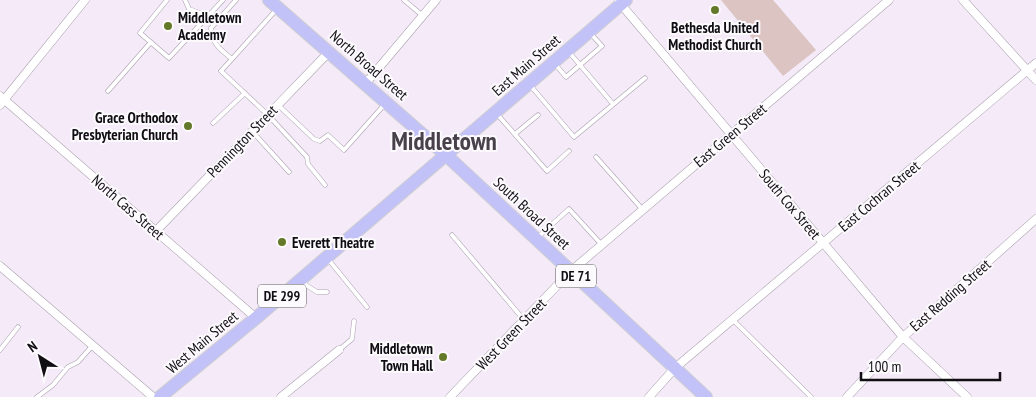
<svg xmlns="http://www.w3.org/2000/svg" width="1036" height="397" font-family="'PT Sans Narrow',sans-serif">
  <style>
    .green { fill: #dbc4c2 }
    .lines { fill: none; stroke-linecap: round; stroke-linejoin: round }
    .service-casing { stroke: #a89fac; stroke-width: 5 }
    .minor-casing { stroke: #a89fac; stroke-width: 9 }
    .primary-casing { stroke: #cfcfd0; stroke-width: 14 }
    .service { stroke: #fff; stroke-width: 4 }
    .minor { stroke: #fff; stroke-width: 8 }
    .primary { stroke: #c3c2f8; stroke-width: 12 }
    .poi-dot { fill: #647829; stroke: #fcfafd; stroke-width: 2 }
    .labels { text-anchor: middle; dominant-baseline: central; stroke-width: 4; stroke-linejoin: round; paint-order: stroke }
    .shield { fill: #fcfafd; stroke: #585559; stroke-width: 1 }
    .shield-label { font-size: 14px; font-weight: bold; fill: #110e13 }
    .poi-label { font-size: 15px; font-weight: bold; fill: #110e13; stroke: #fcfafd; text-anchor: start }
    .street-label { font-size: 15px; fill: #110e13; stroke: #fcfafd }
    .town-label { font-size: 25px; font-weight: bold; fill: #48404b; stroke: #fcfafd }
  </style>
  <rect width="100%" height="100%" fill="#f4eaf8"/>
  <path class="green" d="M721 0H773L816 50 783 76Z"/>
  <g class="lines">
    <defs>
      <path id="service" d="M167 0 140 33 169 58 223 0
        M185 0 189 9 208 16
        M236 0 211 28C211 43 221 50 232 59L276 10
        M404 0 423 16
        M569 52 613 104
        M232 59 221 71 268 115 307 157 308 164 325 185
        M555 64 566 77 602 46 591 34
        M530 85 574 137 645 78
        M108 91 151 42
        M278 105 314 139 320 141 328 135 344 150 384 105
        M497 114 547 171 569 151
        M213 123 245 93
        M252 131 289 172
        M515 134 538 115
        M596 157 643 210
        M452 235 524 320
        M538 237 569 209 602 245
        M328 259 367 307
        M301 282 317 292H327
        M733 320 811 397
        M0 350 18 327
        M339 350 352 339 354 321
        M37 397 53 385 68 367 78 362 93 345"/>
      <path id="minor" d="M963 0 1036 80
        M619 2 903 337 967 397
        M366 83 436 0
        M0 96 256 318
        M0 105 85 0
        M156 231 329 52
        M0 266 153 397
        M281 397 339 350
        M450 397 571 271 889 0
        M649 397 675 368 1036 63
        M847 397 903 337 1036 219"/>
      <path id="primary" d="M269 0 446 155 706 397
        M160 397 256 318 626 0"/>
    </defs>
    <use href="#service" class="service-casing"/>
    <use href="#minor" class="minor-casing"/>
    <use href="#primary" class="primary-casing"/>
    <use href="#service" class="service"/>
    <use href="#minor" class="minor"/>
    <use href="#primary" class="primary"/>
  </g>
  <g class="poi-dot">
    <circle cx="715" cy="10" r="5"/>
    <circle cx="168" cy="26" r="5"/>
    <circle cx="188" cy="126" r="5"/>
    <circle cx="282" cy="242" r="5"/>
    <circle cx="443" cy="357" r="5"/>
  </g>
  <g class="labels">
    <g class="shield">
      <rect x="556" y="264.5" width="40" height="23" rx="4"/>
      <rect x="258" y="284.5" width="48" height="23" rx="4"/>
    </g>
    <g class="shield-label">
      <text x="576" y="276">DE 71</text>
      <text x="282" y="296">DE 299</text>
    </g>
    <g class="poi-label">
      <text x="178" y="17">Middletown<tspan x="178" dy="17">Academy</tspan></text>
      <text x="715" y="27" text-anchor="middle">Bethesda United<tspan x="715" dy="17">Methodist Church</tspan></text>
      <text x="178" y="117" text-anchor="end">Grace Orthodox<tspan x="178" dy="17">Presbyterian Church</tspan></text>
      <text x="292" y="242">Everett Theatre</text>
      <text x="433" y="348" text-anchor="end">Middletown<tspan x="433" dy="17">Town Hall</tspan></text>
    </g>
    <g class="street-label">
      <text transform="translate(369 65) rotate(41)">North Broad Street</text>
      <text transform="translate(526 65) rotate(-41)">East Main Street</text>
      <text transform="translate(730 135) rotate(-40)">East Green Street</text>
      <text transform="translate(242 141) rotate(-46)">Pennington Street</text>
      <text transform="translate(879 196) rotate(-40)">East Cochran Street</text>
      <text transform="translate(790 204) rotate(50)">South Cox Street</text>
      <text transform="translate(128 207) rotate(41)">North Cass Street</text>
      <text transform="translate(532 213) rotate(43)">South Broad Street</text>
      <text transform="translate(950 295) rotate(-41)">East Redding Street</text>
      <text transform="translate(511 334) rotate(-46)">West Green Street</text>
      <text transform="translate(202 342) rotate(-40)">West Main Street</text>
    </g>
    <g class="town-label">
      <text x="444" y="141">Middletown</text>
    </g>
  </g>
  <g transform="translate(40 357) rotate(324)" stroke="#fcfafd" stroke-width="4" paint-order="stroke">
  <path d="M0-4L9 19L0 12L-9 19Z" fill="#110e13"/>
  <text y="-8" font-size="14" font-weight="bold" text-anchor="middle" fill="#110e13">N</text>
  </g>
  <path d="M861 372v8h139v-8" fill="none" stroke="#110e13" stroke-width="2.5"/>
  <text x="868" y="372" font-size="15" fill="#110e13" stroke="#fcfafd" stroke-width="4" paint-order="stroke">100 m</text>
</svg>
